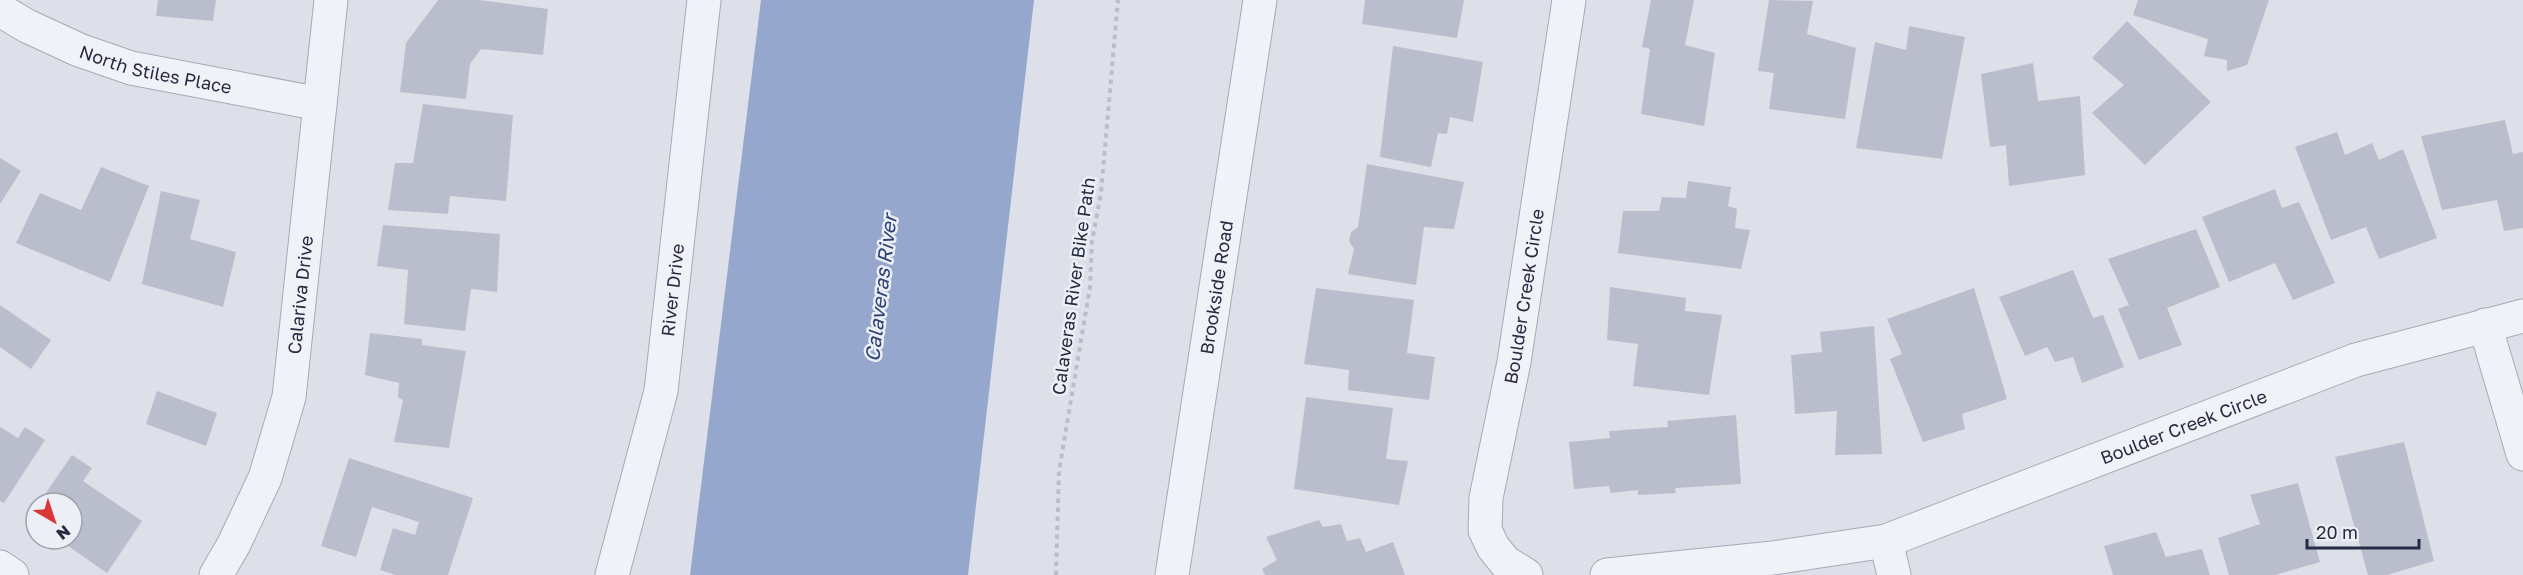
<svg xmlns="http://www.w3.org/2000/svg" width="2523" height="575" font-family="'Golos Text',sans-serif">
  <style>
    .water { fill: #95a7cc }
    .building { fill: #babecc }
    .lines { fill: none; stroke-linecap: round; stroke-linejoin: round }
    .minor-casing { stroke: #a6aab7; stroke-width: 35 }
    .path { stroke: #bbbec8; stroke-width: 4; stroke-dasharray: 4.5 4.5; stroke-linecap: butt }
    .minor { stroke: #f0f2f7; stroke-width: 33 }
    .labels { text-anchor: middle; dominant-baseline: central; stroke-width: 5; stroke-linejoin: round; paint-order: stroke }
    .street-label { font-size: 18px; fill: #252b41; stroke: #edeff6 }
    .water-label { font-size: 20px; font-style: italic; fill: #2c4278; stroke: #edeff6 }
  </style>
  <rect width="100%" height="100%" fill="#dde0e9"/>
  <path class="water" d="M761 0H1034L968 575H690Z"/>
  <path class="building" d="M158 0H216L213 21 156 16Z
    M438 0H479L548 9 543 55 481 49 470 64 466 99 400 92 406 43Z
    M1365 0H1464L1457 38 1362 24Z
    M1651 0H1694L1685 45 1715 53 1704 126 1641 114 1650 49 1642 47Z
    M1769 0 1813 1 1807 34 1856 48 1845 119 1769 109 1774 73 1758 71Z
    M2138 0H2269L2247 65 2227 71V60L2204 56 2208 39 2133 15Z
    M2127 21 2211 102 2145 165 2092 113 2124 85 2092 58Z
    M1909 26 1965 37 1942 159 1856 148 1875 42 1906 50Z
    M1393 46 1483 62 1473 122 1450 117 1447 134 1438 133 1431 167 1380 157Z
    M2033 63 2038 101 2080 96 2085 175 2009 186 2006 145 1990 147 1981 74Z
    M423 104 513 115 506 201 450 196 448 214 388 210 395 163H413Z
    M2505 120 2513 154 2523 152V228L2504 231 2497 200 2442 210 2421 136Z
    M2337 132 2345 155 2372 143 2379 160 2403 149 2437 238 2379 259 2366 227 2331 240 2295 147Z
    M0 158 21 171 0 204Z
    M1367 164 1464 182 1454 229 1424 227 1416 285 1348 274 1354 249 1349 241 1351 232 1358 227Z
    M101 167 149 186 110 282 16 243 40 193 81 210Z
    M1688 181 1731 187 1728 206 1737 209 1735 228 1750 230 1741 269 1618 253 1623 211H1659L1662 197 1686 198Z
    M2275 189 2282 208 2299 202 2335 283 2293 300 2275 263 2229 282 2202 217Z
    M161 191 200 200 190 239 236 252 223 307 142 284Z
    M383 225 500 234 497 292 471 289 465 331 404 324 408 270 377 266Z
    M2196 229 2220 287 2167 308 2182 345 2139 360 2118 309 2129 305 2108 259Z
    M2073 270 2093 318 2103 315 2124 367 2082 383 2073 357 2055 362 2047 347 2025 356 1999 297Z
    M1610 287 1686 298 1685 311 1722 315 1709 395 1633 386 1638 344 1607 340Z
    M1316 288 1414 300 1407 353 1435 357 1429 400 1348 390 1349 370 1304 364Z
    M1974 288 2007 399 1962 414 1965 429 1923 442 1890 359 1902 354 1887 319Z
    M0 305 51 340 31 369 0 347Z
    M1874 326 1882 454 1835 455 1837 411 1795 414 1791 355 1822 352 1820 332Z
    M370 333 422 339V345L466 351 449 448 394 442 403 400 398 397 399 383 365 375Z
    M157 391 217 413 206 446 146 424Z
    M1306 397 1393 408 1386 459 1408 461 1399 505 1294 489Z
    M1736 415 1741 484 1675 488 1676 493 1638 495V490L1611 493 1609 486 1574 489 1569 442 1610 438 1609 431 1668 427 1667 421Z
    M0 427 18 438 25 427 45 440 4 503 0 501Z
    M2404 442 2434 561 2387 575H2368L2335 457Z
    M72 455 92 468 83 481 142 521 107 573 58 539H72V503H39Z
    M349 458 473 498 448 575H396L380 570 393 528 415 535 419 522 372 507 356 557 321 546Z
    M2298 483 2320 562 2275 575H2229L2218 538 2260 524 2250 495Z
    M36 508V524L29 519Z
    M1319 520 1323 527 1341 524 1347 541 1360 538 1366 552 1393 542 1405 575H1265L1262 569 1277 560 1266 537Z
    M2156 532 2166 557 2202 549 2210 575H2113L2104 546Z"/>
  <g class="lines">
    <defs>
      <g id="minor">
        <path id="s1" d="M0 10 27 26 79 50 131 68 320 104"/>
        <path d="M2485 325 2523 454"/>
        <path d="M1886 541 1894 575"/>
        <path d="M0 567 12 575"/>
        <path id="s2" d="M216 575 234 544 265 478 289 397 331 0"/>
        <path id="s3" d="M612 575 661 391 704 0"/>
        <path id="s4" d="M1172 575 1260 0"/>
        <path id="s5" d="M1526 575 1505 562 1493 547 1485 530 1486 498 1514 362 1569 0"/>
        <path id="s6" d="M1607 575 1773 558 1886 541 2356 360 2523 316"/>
      </g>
    </defs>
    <use href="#minor" class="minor-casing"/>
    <path class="path" d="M1056 575 1059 471 1090 287 1092 241 1101 193 1118 0"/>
    <use href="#minor" class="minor"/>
  </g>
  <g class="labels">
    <g class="street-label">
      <text stroke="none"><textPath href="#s1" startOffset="168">North Stiles Place</textPath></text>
      <text transform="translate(1073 286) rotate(-82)">Calaveras River Bike Path</text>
      <text stroke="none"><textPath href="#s4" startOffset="291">Brookside Road</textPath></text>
      <text stroke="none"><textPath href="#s3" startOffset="292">River Drive</textPath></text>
      <text stroke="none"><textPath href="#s2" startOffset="296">Calariva Drive</textPath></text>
      <text stroke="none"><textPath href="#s5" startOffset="300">Boulder Creek Circle</textPath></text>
      <text stroke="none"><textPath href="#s6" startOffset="600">Boulder Creek Circle</textPath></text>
    </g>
    <g class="water-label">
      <text transform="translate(880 288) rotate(-83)">Calaveras River</text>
    </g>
  </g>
  <g transform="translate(54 521) rotate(141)"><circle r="28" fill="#edeff6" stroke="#9da1ae" stroke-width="1.5"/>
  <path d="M0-4.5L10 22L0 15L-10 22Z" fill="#da3636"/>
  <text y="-9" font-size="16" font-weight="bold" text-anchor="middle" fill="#252b41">N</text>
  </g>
  <path d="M2307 539v9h112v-9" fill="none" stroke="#252b41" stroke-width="3"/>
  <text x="2316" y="539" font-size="18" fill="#252b41" stroke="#edeff6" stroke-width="4.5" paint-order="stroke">20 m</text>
</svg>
